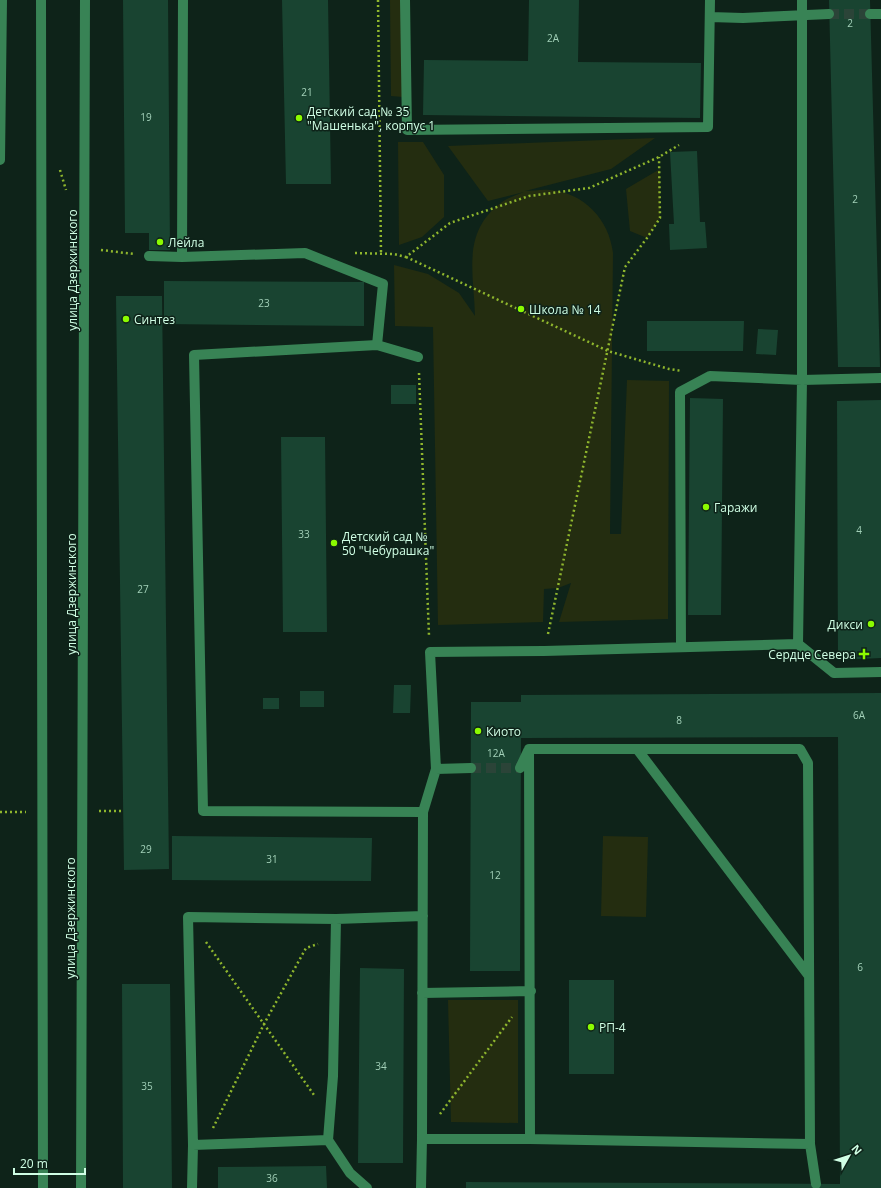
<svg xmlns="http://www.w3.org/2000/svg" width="881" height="1188" font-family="'Open Sans',sans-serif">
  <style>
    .green { fill: #242d10 }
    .building { fill: #194431 }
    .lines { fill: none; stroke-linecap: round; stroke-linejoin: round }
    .minor-tunnel { stroke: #2b4438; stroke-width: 10; stroke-dasharray: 10 5; stroke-linecap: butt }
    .path { stroke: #8fb62d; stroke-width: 2.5; stroke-dasharray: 2 3; stroke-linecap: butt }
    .minor { stroke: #388355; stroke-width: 10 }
    .poi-dot { fill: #8bfb00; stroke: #0e2319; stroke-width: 1.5 }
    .labels { text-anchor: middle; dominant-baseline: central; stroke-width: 3; stroke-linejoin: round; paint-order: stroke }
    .number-label { font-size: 10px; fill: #a2d0b8 }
    .poi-label { font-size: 12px; fill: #d0ffe5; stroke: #0e2319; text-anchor: start }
    .street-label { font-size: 12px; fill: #d0ffe5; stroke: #0e2319 }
  </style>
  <rect width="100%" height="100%" fill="#0e2319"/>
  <path class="green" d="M390 0H402L403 97 391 96Z
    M655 138 611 169 525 191C533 191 541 189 550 190 584 193 609 219 613 253L610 534H621L627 380 669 381 668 619 559 622 571 583 558 588 544 589 543 622 438 625 433 327 395 326 394 265 428 274 459 293 475 316C474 273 461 232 502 202 509 197 517 195 524 192L488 201 448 146Z
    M398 142H423L444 175V217L422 237 399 245Z
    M660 169V218L647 238 630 231 626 189Z
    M603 836 648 837 646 917 601 916Z
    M448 1000H518V1123L451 1122Z"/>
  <path class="building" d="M123 0H168L170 250H149V233H125Z
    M282 0H328L331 184H286Z
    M529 0H579L578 62 701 63 700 118 423 115 424 60 528 61Z
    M829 0H870L880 367H838Z
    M697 151 700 222H705L707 248 670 250 669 224H674L670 152Z
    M164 281 364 282V326L164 324Z
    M116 296H162L169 869 124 870Z
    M647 321H744L743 351H647Z
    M758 329 778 330 776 355 756 354Z
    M391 385H416V404H391Z
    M690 398 723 399 721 615H688Z
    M881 400V658L838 660 837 401Z
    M281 437H325L327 632H283Z
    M394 685H411L410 713H393Z
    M300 691H324V707H300Z
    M881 693V1188H466V1182L840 1184 838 737 521 738 520 971H470L471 702H521V695Z
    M263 698H279V709H263Z
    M172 836 372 838 371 881 172 880Z
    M360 968 404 969 403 1163H358Z
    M569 980H614V1074H569Z
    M122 984H170L172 1188H123Z
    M326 1166 327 1188H218V1167Z"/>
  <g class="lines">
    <path class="minor-tunnel" d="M829 14H870
      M471 768H520"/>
    <path class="path" d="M378 0 381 253
      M60 170 66 190
      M101 250 134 254
      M355 253 394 254 406 257 450 223 529 196 589 188 659 157 679 145
      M406 257 608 351 669 369 682 371
      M419 373 429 636
      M548 634 625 267 647 238 660 218 659 157
      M99 811H123
      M0 812H26
      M206 942 314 1095
      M440 1114 512 1017
      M213 1128 264 1024 306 948 318 944"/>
    <path class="minor" d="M41 0 43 1188
      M405 0 407 130 708 127 710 0
      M870 14H881
      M710 17 743 18 829 14
      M0 160 2 0
      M149 256 182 257 305 253 383 284 377 345 418 357
      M182 257 183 0
      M377 345 194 355 203 811 423 812 422 1139
      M798 644 802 380V0
      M681 646 680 392 710 376 802 380 881 378
      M529 749H800L808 763 810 1144
      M637 749 809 976
      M436 769 471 768
      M423 812 436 769 430 652 544 651 798 644 834 673 881 672
      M422 993 531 991
      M530 1139 810 1144 816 1184
      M328 1140 333 1076 336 919 423 916
      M193 1145 188 917 336 919
      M81 1188 85 0
      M192 1188 193 1145 328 1140 350 1173 367 1188
      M421 1188 422 1139H530L529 749 520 768"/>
  </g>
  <g class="poi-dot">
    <circle cx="299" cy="118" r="4"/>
    <circle cx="160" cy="242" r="4"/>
    <circle cx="521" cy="309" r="4"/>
    <circle cx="126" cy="319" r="4"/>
    <circle cx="706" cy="507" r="4"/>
    <circle cx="334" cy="543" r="4"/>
    <circle cx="871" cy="624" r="4"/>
    <path d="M862 648h4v4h4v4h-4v4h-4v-4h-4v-4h4z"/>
    <circle cx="478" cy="731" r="4"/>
    <circle cx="591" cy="1027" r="4"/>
  </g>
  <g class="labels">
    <g class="number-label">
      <text x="850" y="23">2</text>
      <text x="553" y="38">2А</text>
      <text x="307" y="92">21</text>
      <text x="146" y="117">19</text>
      <text x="855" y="199">2</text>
      <text x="264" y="303">23</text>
      <text x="859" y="530">4</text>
      <text x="304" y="534">33</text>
      <text x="143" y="589">27</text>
      <text x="859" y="715">6А</text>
      <text x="679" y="720">8</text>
      <text x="496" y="753">12А</text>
      <text x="146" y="849">29</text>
      <text x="272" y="859">31</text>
      <text x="495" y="875">12</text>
      <text x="860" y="967">6</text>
      <text x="381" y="1066">34</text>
      <text x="147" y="1086">35</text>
      <text x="272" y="1178">36</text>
    </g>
    <g class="poi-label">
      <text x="307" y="111">Детский сад № 35<tspan x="307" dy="14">"Машенька", корпус 1</tspan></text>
      <text x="168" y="242">Лейла</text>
      <text x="529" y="309">Школа № 14</text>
      <text x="134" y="319">Синтез</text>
      <text x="714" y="507">Гаражи</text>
      <text x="342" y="536">Детский сад №<tspan x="342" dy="14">50 "Чебурашка"</tspan></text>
      <text x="863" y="624" text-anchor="end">Дикси</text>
      <text x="856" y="654" text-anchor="end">Сердце Севера</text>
      <text x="486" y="731">Киото</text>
      <text x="599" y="1027">РП-4</text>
    </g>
    <g class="street-label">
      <text transform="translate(72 270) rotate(-90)">улица Дзержинского</text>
      <text transform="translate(71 594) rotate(-90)">улица Дзержинского</text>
      <text transform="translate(70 918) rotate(-90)">улица Дзержинского</text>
    </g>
  </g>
  <g transform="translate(849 1156) rotate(51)" stroke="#0e2319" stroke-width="3" paint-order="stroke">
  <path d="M0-3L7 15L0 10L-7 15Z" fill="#d0ffe5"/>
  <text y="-6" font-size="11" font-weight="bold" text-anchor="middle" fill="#d0ffe5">N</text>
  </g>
  <path d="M14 1168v6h71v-6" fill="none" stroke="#d0ffe5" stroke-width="2"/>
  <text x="20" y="1168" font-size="12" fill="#d0ffe5" stroke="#0e2319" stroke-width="3" paint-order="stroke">20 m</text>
</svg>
